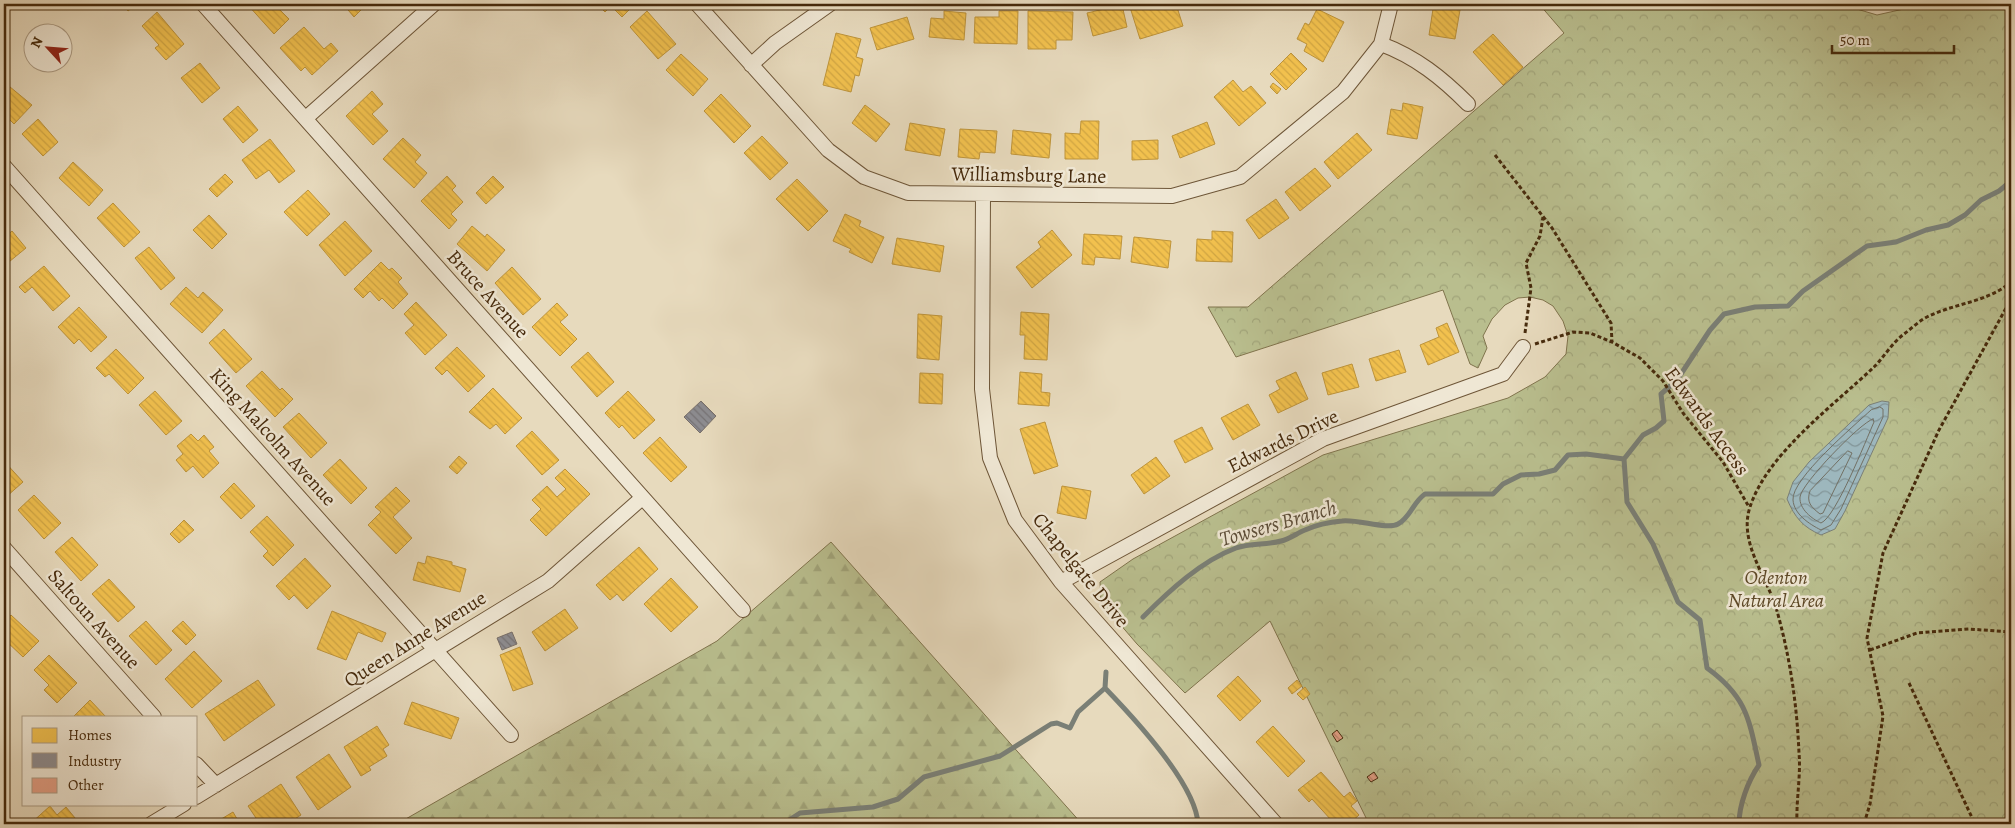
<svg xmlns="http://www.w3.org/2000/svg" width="2015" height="828" font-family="Alegreya,serif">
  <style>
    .forest { fill: url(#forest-firs); stroke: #80744d }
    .park { fill: url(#park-crowns); stroke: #80744d }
    .water { fill: url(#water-waves); stroke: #7a7f76 }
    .homes { fill: url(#homes-back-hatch); stroke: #be943a }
    .industry { fill: url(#industry-back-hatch); stroke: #786f6a }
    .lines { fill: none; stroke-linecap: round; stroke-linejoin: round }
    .shore { stroke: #727064; stroke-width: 1 }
    .stream { stroke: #7a7f76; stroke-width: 5 }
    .building { fill: url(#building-back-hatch); stroke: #462a0c }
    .minor-casing { stroke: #6e5638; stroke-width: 16 }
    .path { stroke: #462a0c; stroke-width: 3; stroke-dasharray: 4 2.5; stroke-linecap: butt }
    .minor { stroke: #efe7d4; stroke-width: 14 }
    .labels { text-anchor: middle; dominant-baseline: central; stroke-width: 5; stroke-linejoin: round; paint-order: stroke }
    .street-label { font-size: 20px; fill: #462a0c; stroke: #efe7d4 }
    .park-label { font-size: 20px; font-style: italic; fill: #5d4826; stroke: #efe7d4 }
    .water-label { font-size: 21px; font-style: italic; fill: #5c4d38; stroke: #efe7d4 }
  </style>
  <defs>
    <pattern id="forest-firs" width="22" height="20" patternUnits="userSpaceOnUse" patternTransform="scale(1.25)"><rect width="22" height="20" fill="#b9be8e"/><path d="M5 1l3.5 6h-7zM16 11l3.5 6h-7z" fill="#a0a379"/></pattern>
    <pattern id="park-crowns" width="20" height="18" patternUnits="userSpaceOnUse" patternTransform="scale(1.25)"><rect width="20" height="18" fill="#b9be8e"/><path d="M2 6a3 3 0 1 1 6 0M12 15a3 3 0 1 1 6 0" fill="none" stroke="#a0a379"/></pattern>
    <pattern id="water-waves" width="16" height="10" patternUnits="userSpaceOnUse" patternTransform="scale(1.25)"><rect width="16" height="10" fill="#9db7bd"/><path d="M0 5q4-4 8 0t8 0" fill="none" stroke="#829598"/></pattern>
    <pattern id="homes-back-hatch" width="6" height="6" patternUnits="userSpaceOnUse" patternTransform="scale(1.25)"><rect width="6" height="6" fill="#f2c14e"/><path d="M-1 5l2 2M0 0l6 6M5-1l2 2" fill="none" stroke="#d1a643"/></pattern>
    <pattern id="industry-back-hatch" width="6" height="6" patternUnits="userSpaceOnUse" patternTransform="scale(1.25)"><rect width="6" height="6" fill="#8d8d92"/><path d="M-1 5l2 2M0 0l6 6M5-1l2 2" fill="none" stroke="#757376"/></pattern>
    <pattern id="building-back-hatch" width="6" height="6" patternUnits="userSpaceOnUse" patternTransform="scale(1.25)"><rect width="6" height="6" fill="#e49f85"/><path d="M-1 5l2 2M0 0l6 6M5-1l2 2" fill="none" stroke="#bb826b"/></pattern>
  </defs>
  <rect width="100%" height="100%" fill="#e7dabd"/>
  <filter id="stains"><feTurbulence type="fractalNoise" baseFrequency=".004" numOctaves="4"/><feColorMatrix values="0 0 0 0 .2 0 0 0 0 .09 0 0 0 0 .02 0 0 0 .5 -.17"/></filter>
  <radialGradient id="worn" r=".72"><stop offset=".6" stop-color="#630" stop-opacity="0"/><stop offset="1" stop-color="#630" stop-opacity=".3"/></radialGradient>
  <path class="forest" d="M831 542 1082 824H397L717 641Z"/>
  <path class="park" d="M1539 4H1840L1877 15 1926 4H2011V824H1369L1270 621 1185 693 1137 644 1101 602 1100 582 1133 559 1323 455 1508 398 1545 377 1566 354 1568 336 1563 321 1553 306 1543 300 1530 297 1518 298 1505 305 1492 319 1483 336 1487 348 1478 368 1470 364 1443 290 1236 357 1208 307H1248L1564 33Z"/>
  <path class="water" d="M1882 401 1889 402 1888 418 1845 511 1835 529 1821 535C1803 527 1795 518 1787 499L1793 482 1809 462 1869 405Z"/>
  <path class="homes" d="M122 4H137L128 11Z
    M247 4H274L289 19 274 34Z
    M343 4H365L366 5 354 17Z
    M597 4H635L622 17 611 6 605 12Z
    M1129 4H1176L1183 26 1140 39Z
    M1428 4H1461L1455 39 1429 35 1433 9 1428 8Z
    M1122 5 1127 27 1093 36 1087 13Z
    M1317 9 1344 22 1323 62 1304 51 1307 44 1297 39 1305 23 1309 25Z
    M647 11 676 44 658 59 630 27Z
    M944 11 966 13 964 40 929 37 931 18 944 19Z
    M999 11H1018L1017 44 974 43 975 17H999Z
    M1028 11 1073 12 1072 40H1056V49H1028Z
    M157 12 184 44 166 60 155 48 159 45 142 26Z
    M907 17 914 39 877 50 870 28Z
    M304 27 324 49 331 43 338 51 312 75 305 67 301 71 280 48Z
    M836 33 861 39 856 57 863 59 859 76 855 75 851 92 823 85Z
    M1493 34 1523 67 1503 85 1473 52Z
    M1291 53 1307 69 1286 90 1270 74Z
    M681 54 708 79 693 96 666 70Z
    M200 63 220 88 202 103 181 78Z
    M1233 80 1243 92 1251 86 1266 103 1239 126 1214 97Z
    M4 82 32 105 14 124 4 114Z
    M1273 83 1281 89 1277 94 1270 87Z
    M372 91 383 104 372 114 388 131 373 145 346 116Z
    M721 94 751 126 734 143 704 111Z
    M1403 103 1423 107 1417 139 1387 134 1391 109 1402 111Z
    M865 105 890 124 876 142 852 123Z
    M238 106 258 130 243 143 223 119Z
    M38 119 58 142 43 156 22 134Z
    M1081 121H1099L1098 159H1065V133L1080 134Z
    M1207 122 1215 144 1180 158 1172 136Z
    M910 123 945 129 940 156 905 150Z
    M960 129 997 131 995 153 980 152 979 159 958 157Z
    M1013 130 1051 134 1049 158 1011 154Z
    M1357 133 1372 150 1338 179 1324 162Z
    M762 136 788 163 770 180 744 153Z
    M403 138 421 155 415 162 427 173 414 188 383 159Z
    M270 139 295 171 279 183 269 170 256 179 242 160Z
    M1158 140V159L1132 160V141Z
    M73 162 103 190 89 206 59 178Z
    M1315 168 1331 186 1300 211 1285 192Z
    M225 174 233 182 217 197 209 189Z
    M447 176 456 186 452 190 463 202 451 214 457 220 449 229 421 201Z
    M493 176 504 187 486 204 476 193Z
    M797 179 828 211 808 231 776 199Z
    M308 190 330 214 307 236 284 212Z
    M1276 199 1289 218 1259 239 1246 220Z
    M113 203 140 232 124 247 97 218Z
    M845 214 861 221 859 226 884 237 872 263 849 252 851 249 833 241Z
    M209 215 227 234 212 249 193 230Z
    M345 221 372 251 345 276 319 245Z
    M472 226 485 237 487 234 505 250 487 271 457 244Z
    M1052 230 1072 255 1032 288 1016 267 1041 247 1038 242Z
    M12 231 26 248 4 266V238Z
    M1212 231 1233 232 1232 262 1196 261 1197 239 1212 240Z
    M1084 234 1122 236 1120 259 1095 257 1094 265 1082 264Z
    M1134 237 1171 241 1168 268 1131 262Z
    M897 238 944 246 940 272 892 264Z
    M149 247 175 278 161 290 135 258Z
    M381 262 389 270 392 268 402 278 398 282 408 294 393 309 382 298 379 301 370 291 363 298 354 289Z
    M44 266 70 296 53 311 32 287 25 293 19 287Z
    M512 267 541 299 523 315 495 283Z
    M186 287 198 298 203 292 223 310 202 333 170 304Z
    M416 302 447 335 425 355 405 333 414 325 404 314Z
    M557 303 568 315 560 322 577 339 560 356 532 327Z
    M79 307 107 337 91 352 79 339 74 344 58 327Z
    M1021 312 1049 314 1047 360 1024 359 1025 335H1020Z
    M918 314 942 316 939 360 917 358Z
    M1447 323 1459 352 1428 365 1420 345 1439 337 1436 328Z
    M224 329 252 359 236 373 209 343Z
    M457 347 485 376 468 392 447 370 442 375 435 368Z
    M116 349 144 378 128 394 109 374 105 377 96 368Z
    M1399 350 1406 372 1376 381 1369 359Z
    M588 352 614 382 597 397 571 367Z
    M1352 364 1359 387 1328 395 1322 373Z
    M262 371 280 390 282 388 293 399 275 417 246 386Z
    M1020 372 1042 374 1041 392 1050 393 1049 406 1018 404Z
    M1296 372 1308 399 1278 413 1269 395 1280 389 1276 381Z
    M920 373 943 374 942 404 919 403Z
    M493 388 522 418 505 434 496 424 490 429 469 412Z
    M155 391 182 421 166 435 139 405Z
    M628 391 655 420 634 439 622 425 619 428 605 413Z
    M1248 404 1260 425 1233 440 1221 418Z
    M299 413 327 443 311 458 283 427Z
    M1045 422 1058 466 1034 474 1020 429Z
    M1202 427 1213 449 1185 463 1174 441Z
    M532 431 559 460 542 475 516 446Z
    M191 434 198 441 204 435 214 447 209 451 219 463 203 478 193 466 186 472 176 460 183 454 177 446Z
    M660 437 687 467 671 482 643 453Z
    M459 456 467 463 457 474 449 467Z
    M1156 457 1170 476 1144 494 1131 475Z
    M340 459 367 488 351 504 323 475Z
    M4 461 23 482 6 497 4 494Z
    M565 469 590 494 546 536 530 520 541 509 532 500 547 486 557 497 566 489 555 478Z
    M234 483 255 506 241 519 220 497Z
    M1062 486 1091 491 1086 519 1057 513Z
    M396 487 410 501 393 517 412 538 396 554 368 525 381 512 375 507Z
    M34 495 61 523 44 539 18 510Z
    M267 516 294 545 273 566 263 556 268 551 250 532Z
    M184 520 194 530 179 543 170 534Z
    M72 537 98 565 81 581 55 552Z
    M639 547 658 569 623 601 617 594 610 600 596 585Z
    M427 556 452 562V565L466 569 460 592 413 580 418 562 425 564Z
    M305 558 331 586 307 609 294 595 289 600 276 586Z
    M671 578 698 607 671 632 644 604Z
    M109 579 135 607 118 622 92 594Z
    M565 609 578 628 545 651 532 632Z
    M332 611 386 633 382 642 358 632 346 660 317 649Z
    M11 615 39 641 23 657 4 639V623Z
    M146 621 172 650 156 665 129 636Z
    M183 621 196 635 186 645 172 631Z
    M520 647 533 684 513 691 500 655Z
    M4 650 10 658 4 664Z
    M194 651 222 681 192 708 165 679Z
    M49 655 77 683 57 703 44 690 49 685 34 670Z
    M1238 676 1261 701 1240 721 1217 696Z
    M258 680 275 705 224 741 205 714Z
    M1297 680 1302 686 1292 694 1288 688Z
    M1305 687 1310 694 1303 700 1297 694Z
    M90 700 106 717H73Z
    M412 702 459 718 451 739 404 724Z
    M377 726 389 745 383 749 387 756 369 767 371 770 361 776 344 747Z
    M1273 726 1305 761 1288 777 1256 742Z
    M329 754 351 787 318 810 296 777Z
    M1321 772 1344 797 1350 792 1357 801 1351 806 1359 815 1349 824H1329L1332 821 1312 799 1309 802 1298 790Z
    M281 784 301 815 287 824H260L248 806Z
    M50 806 57 815 66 807 80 824H30Z
    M233 812 240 824H213Z"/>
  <path class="industry" d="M701 401 716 416 700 433 684 417Z
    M512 632 517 644 502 650 497 638Z"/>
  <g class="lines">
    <path class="shore" d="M1880 407 1883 409V417L1841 509 1831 525 1821 530C1809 524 1794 514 1793 500 1791 479 1855 425 1871 410Z
      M1873 419 1874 422C1866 440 1836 517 1821 523 1812 519 1799 509 1800 497 1801 484 1861 422 1873 419Z
      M1848 451 1852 453 1823 513 1820 514C1811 507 1806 502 1810 491Z"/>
    <path class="stream" d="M1624 459 1627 502 1653 544 1678 602 1700 620 1707 668C1747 697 1749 719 1759 765 1748 781 1739 805 1739 824
      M1143 617C1169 591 1201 561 1236 548 1250 543 1267 545 1281 541 1290 539 1297 533 1305 530 1316 525 1330 522 1342 521 1358 519 1387 530 1398 524 1411 517 1413 502 1425 494H1493L1503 484 1521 475 1539 474 1555 470 1568 455 1586 454 1624 459 1643 435 1656 428 1664 421 1661 394 1677 380 1710 330 1724 314 1755 307 1788 306 1803 291 1867 246 1896 242 1926 230 1948 225 1965 215 1981 200 1999 191 2010 182 2011 177
      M1105 688C1133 717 1196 785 1198 824
      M783 824 800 813 873 807 898 799 924 777 1000 756 1051 724 1057 723 1070 728 1078 712 1105 688 1106 672"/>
  </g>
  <path class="building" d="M1337 730 1343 738 1337 742 1332 734Z
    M1374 772 1378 778 1371 782 1367 777Z"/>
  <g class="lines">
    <defs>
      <path id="minor" d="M203 4 743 610
        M697 4 828 150 864 177 908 193 1172 196 1240 177 1343 92 1381 44 1391 4
        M1381 44C1416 57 1442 78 1468 104
        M751 65 775 43 830 4
        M306 118 434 4
        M4 166 511 735
        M983 195 982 389 990 458 1015 520 1061 582 1276 824
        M4 548 154 717
        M1061 582 1323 439 1503 374 1523 347
        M196 764 216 785
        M196 797 548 581 642 498
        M151 824 184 804"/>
    </defs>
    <use href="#minor" class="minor-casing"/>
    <path class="path" d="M1495 155 1552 228 1611 323 1612 342
      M1525 333 1531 288 1526 263 1540 236 1543 217
      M1535 344 1573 332 1590 333 1612 342 1640 358 1663 381 1683 413 1723 462 1749 507
      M1870 650 1917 633 1969 629 2011 632
      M1909 683 1975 824
      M1797 824C1796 800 1801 776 1799 753 1797 705 1790 657 1777 611 1768 578 1738 543 1750 507 1767 454 1834 405 1874 367 1884 357 1892 343 1904 334 1912 328 1920 320 1929 316 1956 303 1988 302 2011 282
      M1864 824 1870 804 1883 716 1867 638 1883 553 1939 430 2011 299"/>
    <use href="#minor" class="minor"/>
  </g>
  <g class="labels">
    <g class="street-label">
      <text transform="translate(1029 175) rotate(1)">Williamsburg Lane</text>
      <text transform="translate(488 294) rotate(48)">Bruce Avenue</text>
      <text transform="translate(1707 421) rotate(54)">Edwards Access</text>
      <text transform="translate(273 437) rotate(48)">King Malcolm Avenue</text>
      <text transform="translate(1283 441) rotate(-26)">Edwards Drive</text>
      <text transform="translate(1081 570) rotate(51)">Chapelgate Drive</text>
      <text transform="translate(94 619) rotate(48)">Saltoun Avenue</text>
      <text transform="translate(415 639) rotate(-32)">Queen Anne Avenue</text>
    </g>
    <g class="park-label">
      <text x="1776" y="577">Odenton<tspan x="1776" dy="23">Natural Area</tspan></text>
    </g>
    <g class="water-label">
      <text transform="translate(1278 523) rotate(-16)">Towsers Branch</text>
    </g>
  </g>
  <rect width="2015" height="828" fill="none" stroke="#e7dabd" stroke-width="20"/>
  <rect x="5" y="5" width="2005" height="818" fill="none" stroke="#462a0c" stroke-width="2.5"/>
  <rect x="10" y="10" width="1995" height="808" fill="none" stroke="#462a0c"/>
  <rect x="22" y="716" width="175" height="90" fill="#efe7d4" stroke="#ab9b84"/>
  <rect x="32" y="728" width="25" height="15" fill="#f2c14e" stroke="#ab9b84"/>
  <text x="68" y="740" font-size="15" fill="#462a0c">Homes</text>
  <rect x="32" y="753" width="25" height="15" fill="#8d8d92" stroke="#ab9b84"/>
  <text x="68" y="766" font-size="15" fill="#462a0c">Industry</text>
  <rect x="32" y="778" width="25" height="15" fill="#e49f85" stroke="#ab9b84"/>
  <text x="68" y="790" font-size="15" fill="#462a0c">Other</text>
  <g transform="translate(48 48) rotate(296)"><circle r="24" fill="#efe7d4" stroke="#ab9b84"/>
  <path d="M0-4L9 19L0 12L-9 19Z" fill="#8f2418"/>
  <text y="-8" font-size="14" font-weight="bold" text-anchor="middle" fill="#462a0c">N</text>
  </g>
  <path d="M1832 45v8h122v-8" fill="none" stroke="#462a0c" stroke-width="2.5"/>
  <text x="1840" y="45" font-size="15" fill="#462a0c" stroke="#efe7d4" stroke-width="4" paint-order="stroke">50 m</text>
  <rect width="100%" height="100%" filter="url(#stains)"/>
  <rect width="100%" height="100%" fill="url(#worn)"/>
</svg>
